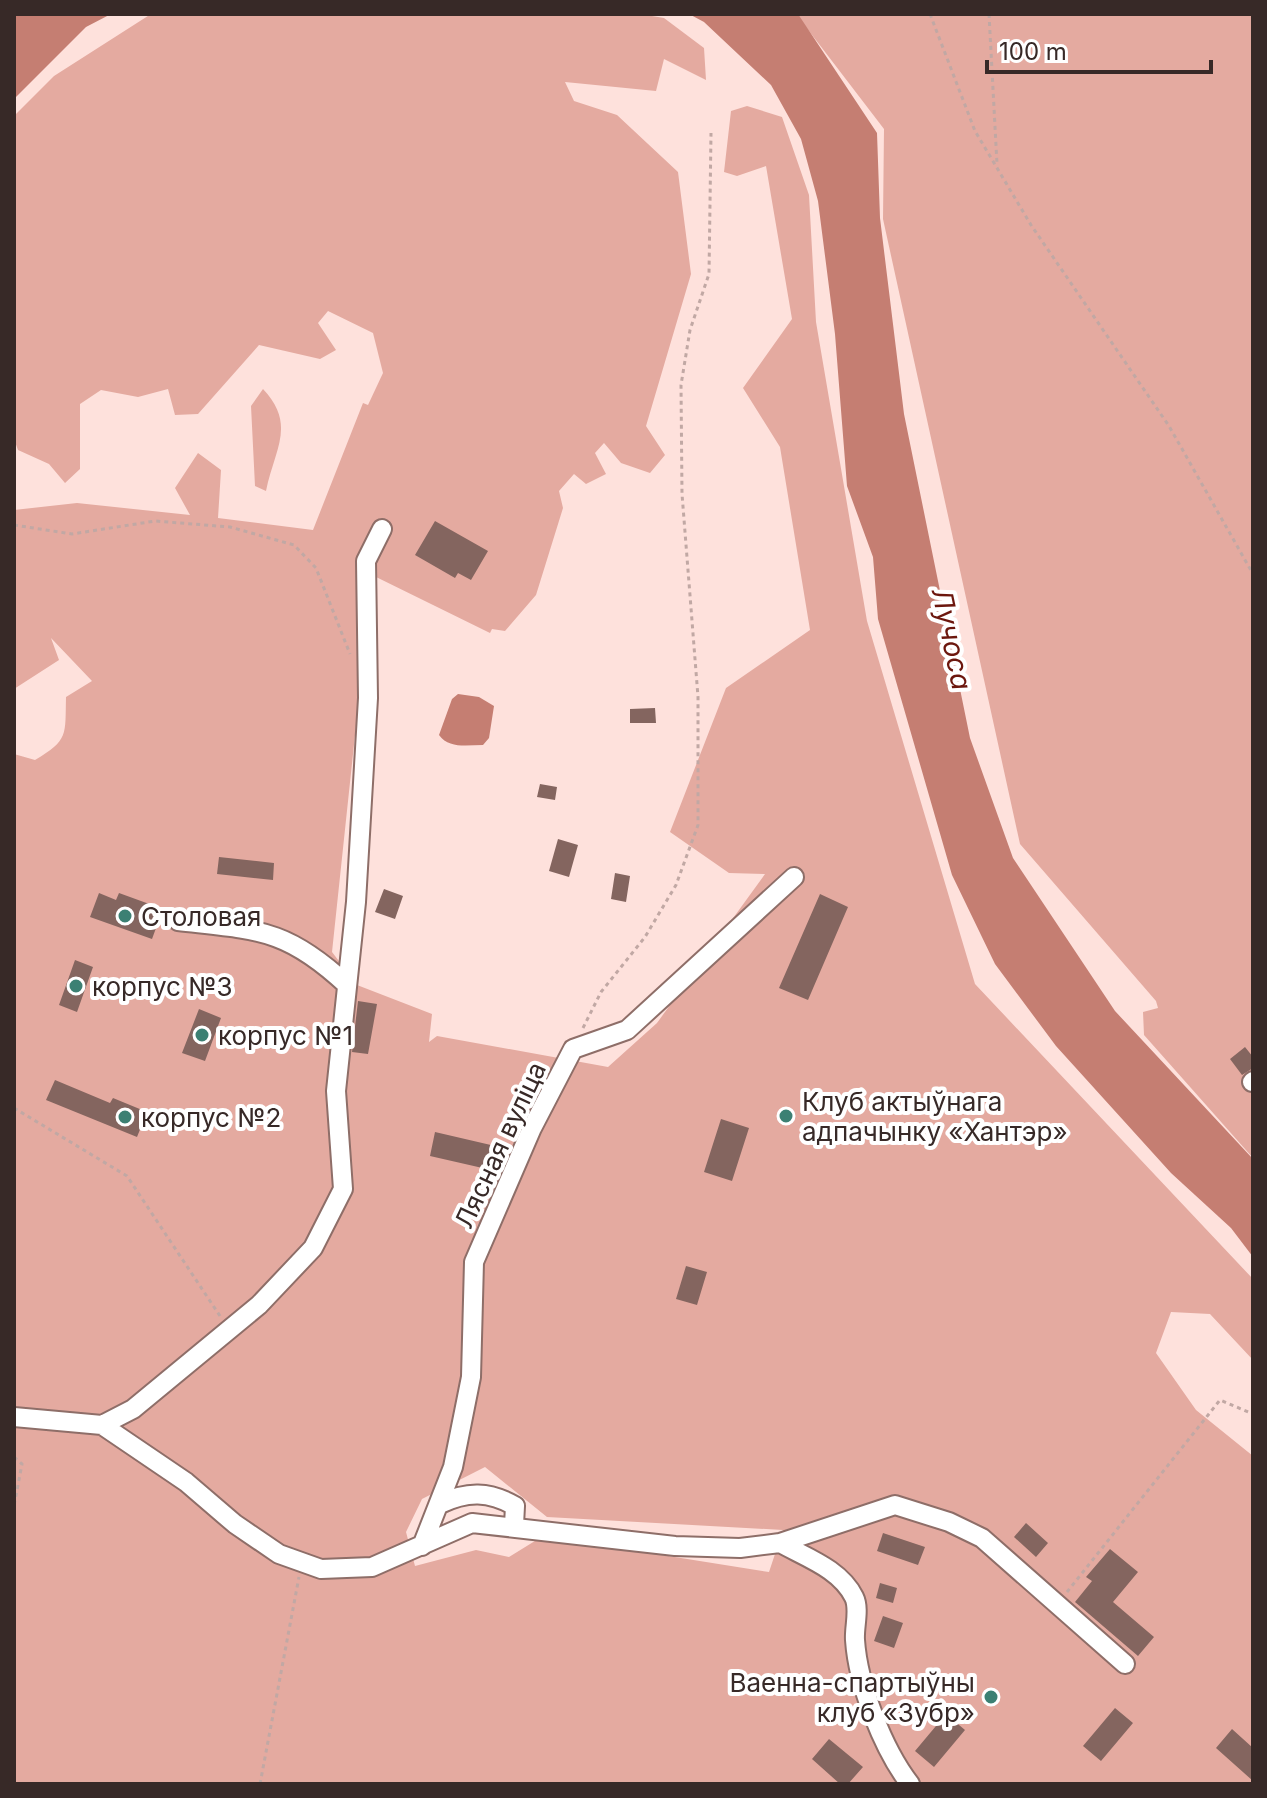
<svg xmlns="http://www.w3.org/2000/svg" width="1267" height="1798" font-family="Inter,sans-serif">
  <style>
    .green { fill: #e4aaa0; fill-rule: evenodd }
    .water { fill: #c57e72 }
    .building { fill: #84655f }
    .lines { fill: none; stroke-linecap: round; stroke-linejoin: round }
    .minor-casing { stroke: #8e6e68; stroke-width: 22 }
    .path { stroke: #c1a8a4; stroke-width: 3; stroke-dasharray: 4 4; stroke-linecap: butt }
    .minor { stroke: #fff; stroke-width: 18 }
    .poi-dot { fill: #3c8073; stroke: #fff; stroke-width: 3 }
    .labels { text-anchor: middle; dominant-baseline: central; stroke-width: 8; stroke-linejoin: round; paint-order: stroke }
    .poi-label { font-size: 26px; fill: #372927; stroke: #fff; text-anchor: start }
    .street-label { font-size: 26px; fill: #372927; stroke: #fff }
    .water-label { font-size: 28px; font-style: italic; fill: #6c170e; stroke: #fff }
  </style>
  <rect width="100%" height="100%" fill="#fee1dc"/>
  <path class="green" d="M151 14H640L664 18 704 48 706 80 664 59 656 91 565 82 574 101 617 115 678 172 691 274 646 426 665 455 650 473 621 463 604 443 595 453 606 474 586 484 574 474 559 491 563 508 536 595 505 631 492 629 490 633 372 575 332 952 357 985 432 1014 429 1042 437 1036 608 1067 657 1023 765 874 729 873 670 832 726 688 810 630 780 447 743 388 792 319 766 166 737 176 724 172 731 111 747 106 782 117 809 195 816 322 867 621 975 984 1253 1279V1360L1210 1314 1171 1312 1156 1353 1196 1410 1253 1456V1784H14V754L35 760C69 740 65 735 66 697L92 681 51 638 59 660 14 689V510L77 503 190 515 175 488 198 453 221 470 218 518 313 530 363 403 368 405 383 373 373 333 328 311 318 323 336 350 320 359 259 345 198 414 175 415 168 389 138 397 101 390 80 404V469L65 483 49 464 18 450 14 439V116L54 76ZM485 1467 547 1517 783 1530 769 1572 543 1536 509 1557 476 1550 415 1566 406 1532 422 1499Z
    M796 14H1253V1158L1144 1035 1143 1012 1158 1008 1156 1001 1020 844 883 219 884 129Z
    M263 389C297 425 274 450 266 491L255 486 251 406Z"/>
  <path class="water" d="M14 14H111L86 27 14 99Z
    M689 14H798L877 133 880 218 904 414 970 738 1013 858 1115 1011 1253 1159V1257L1231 1228 1171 1173 1056 1046 995 964 952 875 878 619 873 557 847 486 835 334 818 201 801 139 771 85 704 22Z
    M458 694 479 697 494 706 489 738 483 745C467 745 449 749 439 735L452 699Z"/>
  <path class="building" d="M435 521 488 551 471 580 458 573 455 578 415 555Z
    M655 708 656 723H630V709Z
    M540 784 557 787 555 800 537 797Z
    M558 839 578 845 569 877 549 871Z
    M219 857 274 863 273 880 217 874Z
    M615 873 630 876 626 902 611 899Z
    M384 889 403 896 395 919 375 912Z
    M99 893 116 900 119 893 163 909 152 939 90 917Z
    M820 894 848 907 808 1000 779 988Z
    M75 960 93 967 77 1012 59 1005Z
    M358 1001 377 1004 368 1054 352 1052Z
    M199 1009 221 1018 205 1061 182 1053Z
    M1245 1047 1253 1057V1068L1242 1075 1230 1059Z
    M55 1080 110 1103 113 1098 147 1112 137 1137 46 1100Z
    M721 1119 749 1128 732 1181 704 1172Z
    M435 1132 508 1149 500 1172 430 1156Z
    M686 1266 707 1272 697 1305 676 1299Z
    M1026 1523 1048 1543 1036 1557 1014 1537Z
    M883 1533 925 1547 918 1565 877 1551Z
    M1110 1549 1138 1572 1113 1602 1154 1637 1138 1656 1075 1602 1092 1581 1086 1577Z
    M880 1583 897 1588 893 1603 876 1598Z
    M883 1616 903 1623 894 1648 874 1641Z
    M1115 1708 1133 1723 1101 1761 1083 1746Z
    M946 1714 965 1730 934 1767 915 1751Z
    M1232 1729 1253 1748V1781L1216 1748Z
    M829 1739 863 1767 848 1784H840L812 1759Z"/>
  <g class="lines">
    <defs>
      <path id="minor" d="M178 921C257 930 286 928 347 985
        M1252 1082 1253 1081
        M14 1417 102 1425 186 1482 235 1524 279 1554 321 1569 372 1567 472 1523 675 1546 740 1548 780 1543 895 1505 949 1522 982 1538 1125 1664
        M102 1425 133 1409 259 1305 313 1248 343 1189 336 1091 356 902 368 698 366 561 382 529
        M440 1504C467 1491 489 1491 515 1506L514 1525
        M780 1543C807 1558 840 1569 854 1597 860 1609 854 1627 855 1640 858 1685 883 1749 910 1784
        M422 1546 453 1467 471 1377 474 1262 532 1128 573 1049 627 1030 794 877"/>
    </defs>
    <use href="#minor" class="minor-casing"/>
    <path class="path" d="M930 14 975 131 1031 225 1169 426 1253 574
      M989 14 997 164
      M14 525 72 534 155 521 230 527 294 545 316 568 350 654
      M583 1028 601 992 645 937 676 885 698 825V697L682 494 681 385 690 330 709 274 711 133
      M14 1108 127 1176 220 1316
      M14 1457 22 1464 14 1506
      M1067 1592 1220 1400 1253 1414
      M260 1784 299 1577"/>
    <use href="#minor" class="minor"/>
  </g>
  <g class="poi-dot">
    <circle cx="125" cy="916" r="8"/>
    <circle cx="76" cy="986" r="8"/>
    <circle cx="202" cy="1035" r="8"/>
    <circle cx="786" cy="1116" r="8"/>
    <circle cx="125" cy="1117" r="8"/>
    <circle cx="991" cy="1697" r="8"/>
  </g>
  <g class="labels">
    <g class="poi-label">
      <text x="141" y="916">Столовая</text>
      <text x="92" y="986">корпус №3</text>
      <text x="218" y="1035">корпус №1</text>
      <text x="802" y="1101">Клуб актыўнага<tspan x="802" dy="30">адпачынку «Хантэр»</tspan></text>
      <text x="141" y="1117">корпус №2</text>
      <text x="975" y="1682" text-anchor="end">Ваенна-спартыўны<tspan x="975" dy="30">клуб «Зубр»</tspan></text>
    </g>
    <g class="street-label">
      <text transform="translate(500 1145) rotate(-65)">Лясная вуліца</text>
    </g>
    <g class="water-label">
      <text transform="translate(952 639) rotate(78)">Лучоса</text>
    </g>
  </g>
  <rect width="1267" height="1798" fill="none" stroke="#372927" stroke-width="32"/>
  <path d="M987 60v12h224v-12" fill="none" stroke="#372927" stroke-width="4"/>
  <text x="999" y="60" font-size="24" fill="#372927" stroke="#ffffff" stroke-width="6" paint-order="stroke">100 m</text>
</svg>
